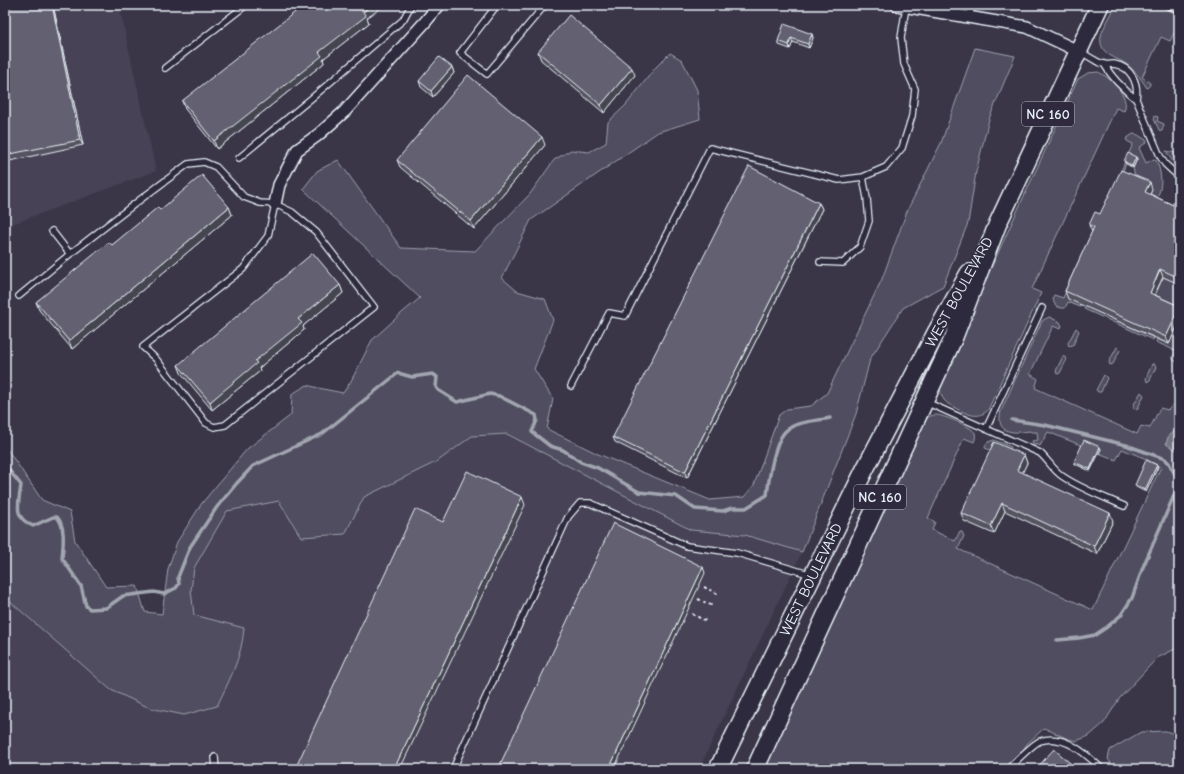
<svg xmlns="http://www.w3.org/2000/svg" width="1184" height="774" font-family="'Comic Neue',sans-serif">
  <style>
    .built { fill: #464354 }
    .green { fill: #504e5f; stroke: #9ca0ac }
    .water { fill: #737482; stroke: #a2a6b1 }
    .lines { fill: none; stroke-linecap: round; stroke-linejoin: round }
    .stream { stroke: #a2a6b1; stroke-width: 3.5 }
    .lane-casing { stroke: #e8f1f8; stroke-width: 8 }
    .street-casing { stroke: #e8f1f8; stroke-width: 14 }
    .primary-casing { stroke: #e8f1f8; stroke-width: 20 }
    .path { stroke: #e8f1f8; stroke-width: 2; stroke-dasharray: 3 3; stroke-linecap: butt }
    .lane { stroke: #2f2a3d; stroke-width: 5.5 }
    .street { stroke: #2f2a3d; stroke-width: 11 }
    .primary { stroke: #2f2a3d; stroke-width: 17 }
    .wall { fill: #555361; stroke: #e8f1f8 }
    .shaded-wall { fill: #45444f; stroke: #e8f1f8 }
    .building { fill: #636171; stroke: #e8f1f8 }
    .labels { text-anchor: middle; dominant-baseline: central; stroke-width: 3; stroke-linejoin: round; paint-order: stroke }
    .shield { fill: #2f2a3d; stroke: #b0b5c0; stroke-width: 1 }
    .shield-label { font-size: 14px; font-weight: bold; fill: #e8f1f8 }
    .street-label { font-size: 15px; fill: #e8f1f8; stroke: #2f2a3d }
  </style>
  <rect width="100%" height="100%" fill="#3a3648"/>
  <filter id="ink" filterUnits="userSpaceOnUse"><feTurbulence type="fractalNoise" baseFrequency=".025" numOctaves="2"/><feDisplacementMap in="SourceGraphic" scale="8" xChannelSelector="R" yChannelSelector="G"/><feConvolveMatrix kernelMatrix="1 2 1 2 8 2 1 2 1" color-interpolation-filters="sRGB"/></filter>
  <g filter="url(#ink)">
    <path class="built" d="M5 5H119L156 171 15 223 5 231Z
      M507 434 691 530 745 535 802 552 699 769H5V597L111 690 193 615 191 590 194 568 227 511 279 501 301 537 345 534 364 497 438 461 472 436Z"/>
    <path class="green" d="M1116 5H1157L1179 15V35L1174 33 1170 41 1161 37 1142 77 1150 83V85L1147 88C1142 80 1136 72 1129 66 1118 57 1098 56 1101 36 1103 27 1112 14 1116 5Z
      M975 48 1015 56 989 119 976 172 968 223 943 286 903 308 870 359 856 414 802 552 745 535 691 530 507 434 472 436 438 461 364 497 345 534 301 537 279 501 227 511 194 568 191 590 194 615 244 628C242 657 229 681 217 706L184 715 150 708 111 690 5 597V446L42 500 70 512 75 541 106 587 137 586 145 612 162 614 168 569 177 542 202 503 247 449 291 415 292 394 307 385 318 388 343 393 351 381 372 340 403 312 420 298 303 189 317 171 338 160 401 248 475 251 530 194 554 160 571 150 589 152 606 143 608 122 626 105 656 67 670 53 682 60 697 90 700 119 658 132 531 220 502 278 517 291 545 299 553 320 534 369 553 399 547 429 598 454 710 500 744 497 754 485 779 415 787 409 811 406 827 393 882 279 907 211 941 143Z
      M1098 72C1110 77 1131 97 1124 111L1116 108 1032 289 1041 293 988 410C978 420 968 414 957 409 952 406 947 404 944 400 940 394 939 386 940 379L1078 79 1088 73Z
      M1155 116 1158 117 1157 121 1164 124 1162 131 1159 130 1154 119Z
      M1133 134 1138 135 1146 140 1147 142 1139 148 1146 163 1154 159 1156 160C1162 172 1164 192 1153 202L1135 178 1133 167 1137 159 1125 163 1126 164 1117 185 1115 184 1133 144 1127 141 1126 139Z
      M1166 151 1175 153 1173 158 1179 161V164L1175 165Z
      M1077 266 1068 298 1081 305 1080 307 1068 302 1065 308C1057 309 1051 303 1054 295L1063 298Z
      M1163 277 1179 280V312L1153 298Z
      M1085 306 1154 338 1153 340 1084 309Z
      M1049 317 1060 322 1062 326 1060 329 1053 326 1030 374 1038 379 1035 388 1137 434 1141 426 1150 428 1160 408 1168 410 1179 400V647L1157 658 1119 699 1104 723 1089 736 1076 741 1066 738 1044 728 1027 744 1013 765 1008 769H762L925 420C928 417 931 415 936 415 943 415 973 427 975 433 976 436 975 440 974 442L964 438 928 518 935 522 932 530 955 541 960 531 962 532 964 536 958 549 1093 610 1161 467 1144 458 1122 449 1116 460 1099 453 1100 448 1083 446 1048 432 1040 446 1036 444 1035 445H1033L1032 441 1038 440 1037 432H1031L1030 431C1014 433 995 435 1001 411L1042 321 1047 318Z
      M1179 322V363L1173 360V356L1176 351 1156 342 1157 339 1169 344Z
      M1076 328 1079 331 1073 345 1069 346 1068 343Z
      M1117 347 1120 350 1113 364 1110 365 1109 362Z
      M1063 356 1067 359 1060 373 1057 374 1056 371Z
      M1152 364H1154L1156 367 1150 380 1147 382 1146 378Z
      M1104 375 1107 378 1101 392H1098L1096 390Z
      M1141 392 1144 395 1138 408 1134 409 1133 406Z
      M994 440 1011 447 1008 455 993 451 985 448V446L988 442Z
      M1166 731 1179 736V769H1115L1108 759 1110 750 1141 732Z"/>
    <path class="water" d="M1179 427V452L1166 444 1168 437Z"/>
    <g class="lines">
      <path class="stream" d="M1012 420 1045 425 1126 445 1165 459 1169 463 1179 482
        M5 465 21 485C19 503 12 517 33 526L53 517H57C66 526 63 547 62 558L81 586 86 606 90 609 106 608 123 596 154 592 164 594 176 588 179 584 178 577 190 547 217 507 237 483 253 466 322 434 398 373 412 377 433 374 437 377 436 387 438 390 457 402 490 394 499 396 536 415 537 420 532 432 550 446 563 450 581 462 598 468 639 492 676 496 695 509 723 511 732 508H746L767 495C769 478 774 438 788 429 799 421 817 421 830 418
        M1057 640 1079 638 1095 635 1107 627 1121 615 1132 598 1143 567 1179 484"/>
      <defs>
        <path id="lane" d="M497 5 460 53 487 74 545 5
          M1168 5 1179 10
          M968 17 973 5
          M1080 51C1086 55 1098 63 1104 64 1107 65 1111 64 1114 64 1131 67 1139 83 1136 99 1123 89 1112 78 1104 64
          M165 68 246 5
          M1136 99 1160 156 1165 164 1179 177
          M239 158 313 97 403 20 411 5
          M52 231 70 254
          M820 262 843 263 860 247 869 221 867 198 863 177
          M19 296 70 254 141 199 188 164 204 162 216 167 244 197 260 203 275 204 292 212 316 232 374 307 225 425 214 427 206 423 156 359 143 347 243 269 268 236 275 204
          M571 386 609 313 625 316 710 148 839 180 863 177 886 167 902 148 912 116 915 89 904 64 901 38 906 7
          M926 402 1040 453C1048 460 1053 470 1062 476 1081 489 1104 497 1124 506
          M986 429 1042 308
          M215 757 216 769
          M453 769 568 517 580 503H590L687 546 737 553 812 575
          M1008 769C1014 763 1034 743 1040 741 1064 733 1086 754 1102 769"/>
        <path id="street" d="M897 5 1027 27 1078 51
          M275 204 279 185 297 150 318 135 345 111 426 21 439 5"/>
        <g id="primary">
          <path id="s1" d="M718 769 865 469 937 331 969 273"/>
          <path d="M755 769 954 337 998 223 1100 5"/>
        </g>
      </defs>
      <use href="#lane" class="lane-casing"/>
      <use href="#street" class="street-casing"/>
      <use href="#primary" class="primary-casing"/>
      <path class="path" d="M704 587 718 594
        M698 599 713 606
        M692 614 706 621"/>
      <use href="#lane" class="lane"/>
      <use href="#street" class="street"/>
      <use href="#primary" class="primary"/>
    </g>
    <path class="wall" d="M5 5H53L83 145 5 162Z
      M367 18 369 23 323 59 324 63 217 149 185 109 182 101Z
      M812 34 813 38 809 48 793 42 790 49 779 45 778 41Z
      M538 52 635 75 604 113 541 60Z
      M452 67 454 73 433 97 421 87 419 81Z
      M545 145 474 229 400 167 397 160Z
      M1136 157 1137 159 1133 168 1125 163 1124 161Z
      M1152 190 1150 194 1173 205 1179 198V280L1177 283 1163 277 1155 295 1179 306V322L1169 344 1068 299 1065 291 1092 232 1089 225Z
      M819 203 822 209 687 478 615 442 613 437Z
      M229 207 232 215 72 349 39 310 36 302 112 245 160 210Z
      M340 285 343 293 303 326 304 330 259 368 260 371 212 410 181 373 178 365Z
      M1101 449 1090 471 1075 464 1074 462Z
      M1024 455 1027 463 1022 473 1113 521 1097 554 1005 511 994 534 964 521 961 513Z
      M1158 467 1146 492 1136 487 1135 485Z"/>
    <path class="shaded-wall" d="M52 5H53L83 145 80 140Z
      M372 5H385L367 18 369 23 323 59 324 63 217 149 214 141 319 52 363 12Z
      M812 34 813 38 809 48 808 44Z
      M791 38 793 42 790 49 789 45Z
      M452 67 454 73 433 97 431 91Z
      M632 68 635 75 604 113 601 105Z
      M542 137 545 145 474 229 471 221Z
      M1136 157 1137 159 1133 168 1132 166Z
      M1150 182 1152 190 1148 199 1145 192Z
      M819 203 822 209 687 478 685 472Z
      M229 207 232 215 72 349 69 341Z
      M1179 267V280L1177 283 1175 276Z
      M1160 269 1163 277 1152 300 1150 293Z
      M340 285 343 293 303 326 304 330 259 368 260 371 212 410 210 402 255 361 298 319Z
      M1179 309V322L1169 344 1166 337Z
      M1100 447 1101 449 1090 471V469Z
      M1024 455 1027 463 1020 478 1017 470Z
      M1157 465 1158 467 1146 492 1145 490Z
      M522 497 525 505 400 769H394Z
      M1002 503 1005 511 994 534 991 526Z
      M1110 513 1113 521 1097 554 1094 546Z
      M703 567 705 573 614 769H609Z"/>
    <path class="building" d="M5 5H52L80 140 5 155Z
      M304 5H372L363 12 366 16 319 52 322 56 214 141 182 101Z
      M569 15 632 68 601 105 538 52Z
      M784 24 812 34 808 44 791 38 789 45 778 41Z
      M439 57 452 67 431 91 419 81Z
      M468 75 542 137 471 221 397 160Z
      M1128 153 1136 157 1132 166 1124 161Z
      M749 166 819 203 685 472 613 437Z
      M1121 170 1150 182 1145 192 1173 205 1176 197 1179 198V267L1175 276 1160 269 1150 293 1179 306V309L1166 337 1065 291 1094 227 1089 225 1095 212 1100 214Z
      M202 175 229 207 69 341 36 302 109 242 112 245 158 207 160 210Z
      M313 253 340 285 298 319 302 323 255 361 257 363 210 402 178 365Z
      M1084 440 1100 447 1090 469 1074 462Z
      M994 442 1024 455 1017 470 1110 513 1094 546 1002 503 991 526 961 513Z
      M1146 460 1157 465 1145 490 1135 485Z
      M467 471 522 497 394 769H295L415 509 443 522Z
      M613 523 703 567 609 769H498Z
      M1054 749 1077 769H1036Z"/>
  </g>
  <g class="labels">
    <g class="shield">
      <rect x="1022" y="102" width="52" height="24" rx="3"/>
      <rect x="854" y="485" width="52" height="24" rx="3"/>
    </g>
    <g class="shield-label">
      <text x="1048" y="114">NC 160</text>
      <text x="880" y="497">NC 160</text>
    </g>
    <g class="street-label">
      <text transform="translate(959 292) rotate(-61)">WEST BOULEVARD</text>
      <text stroke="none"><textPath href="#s1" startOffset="211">WEST BOULEVARD</textPath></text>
    </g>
  </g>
  <rect width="1184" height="774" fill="none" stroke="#2f2a3d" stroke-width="20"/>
  <rect x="10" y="10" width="1164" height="754" fill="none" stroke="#e8f1f8" stroke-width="1.5" filter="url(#ink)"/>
</svg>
